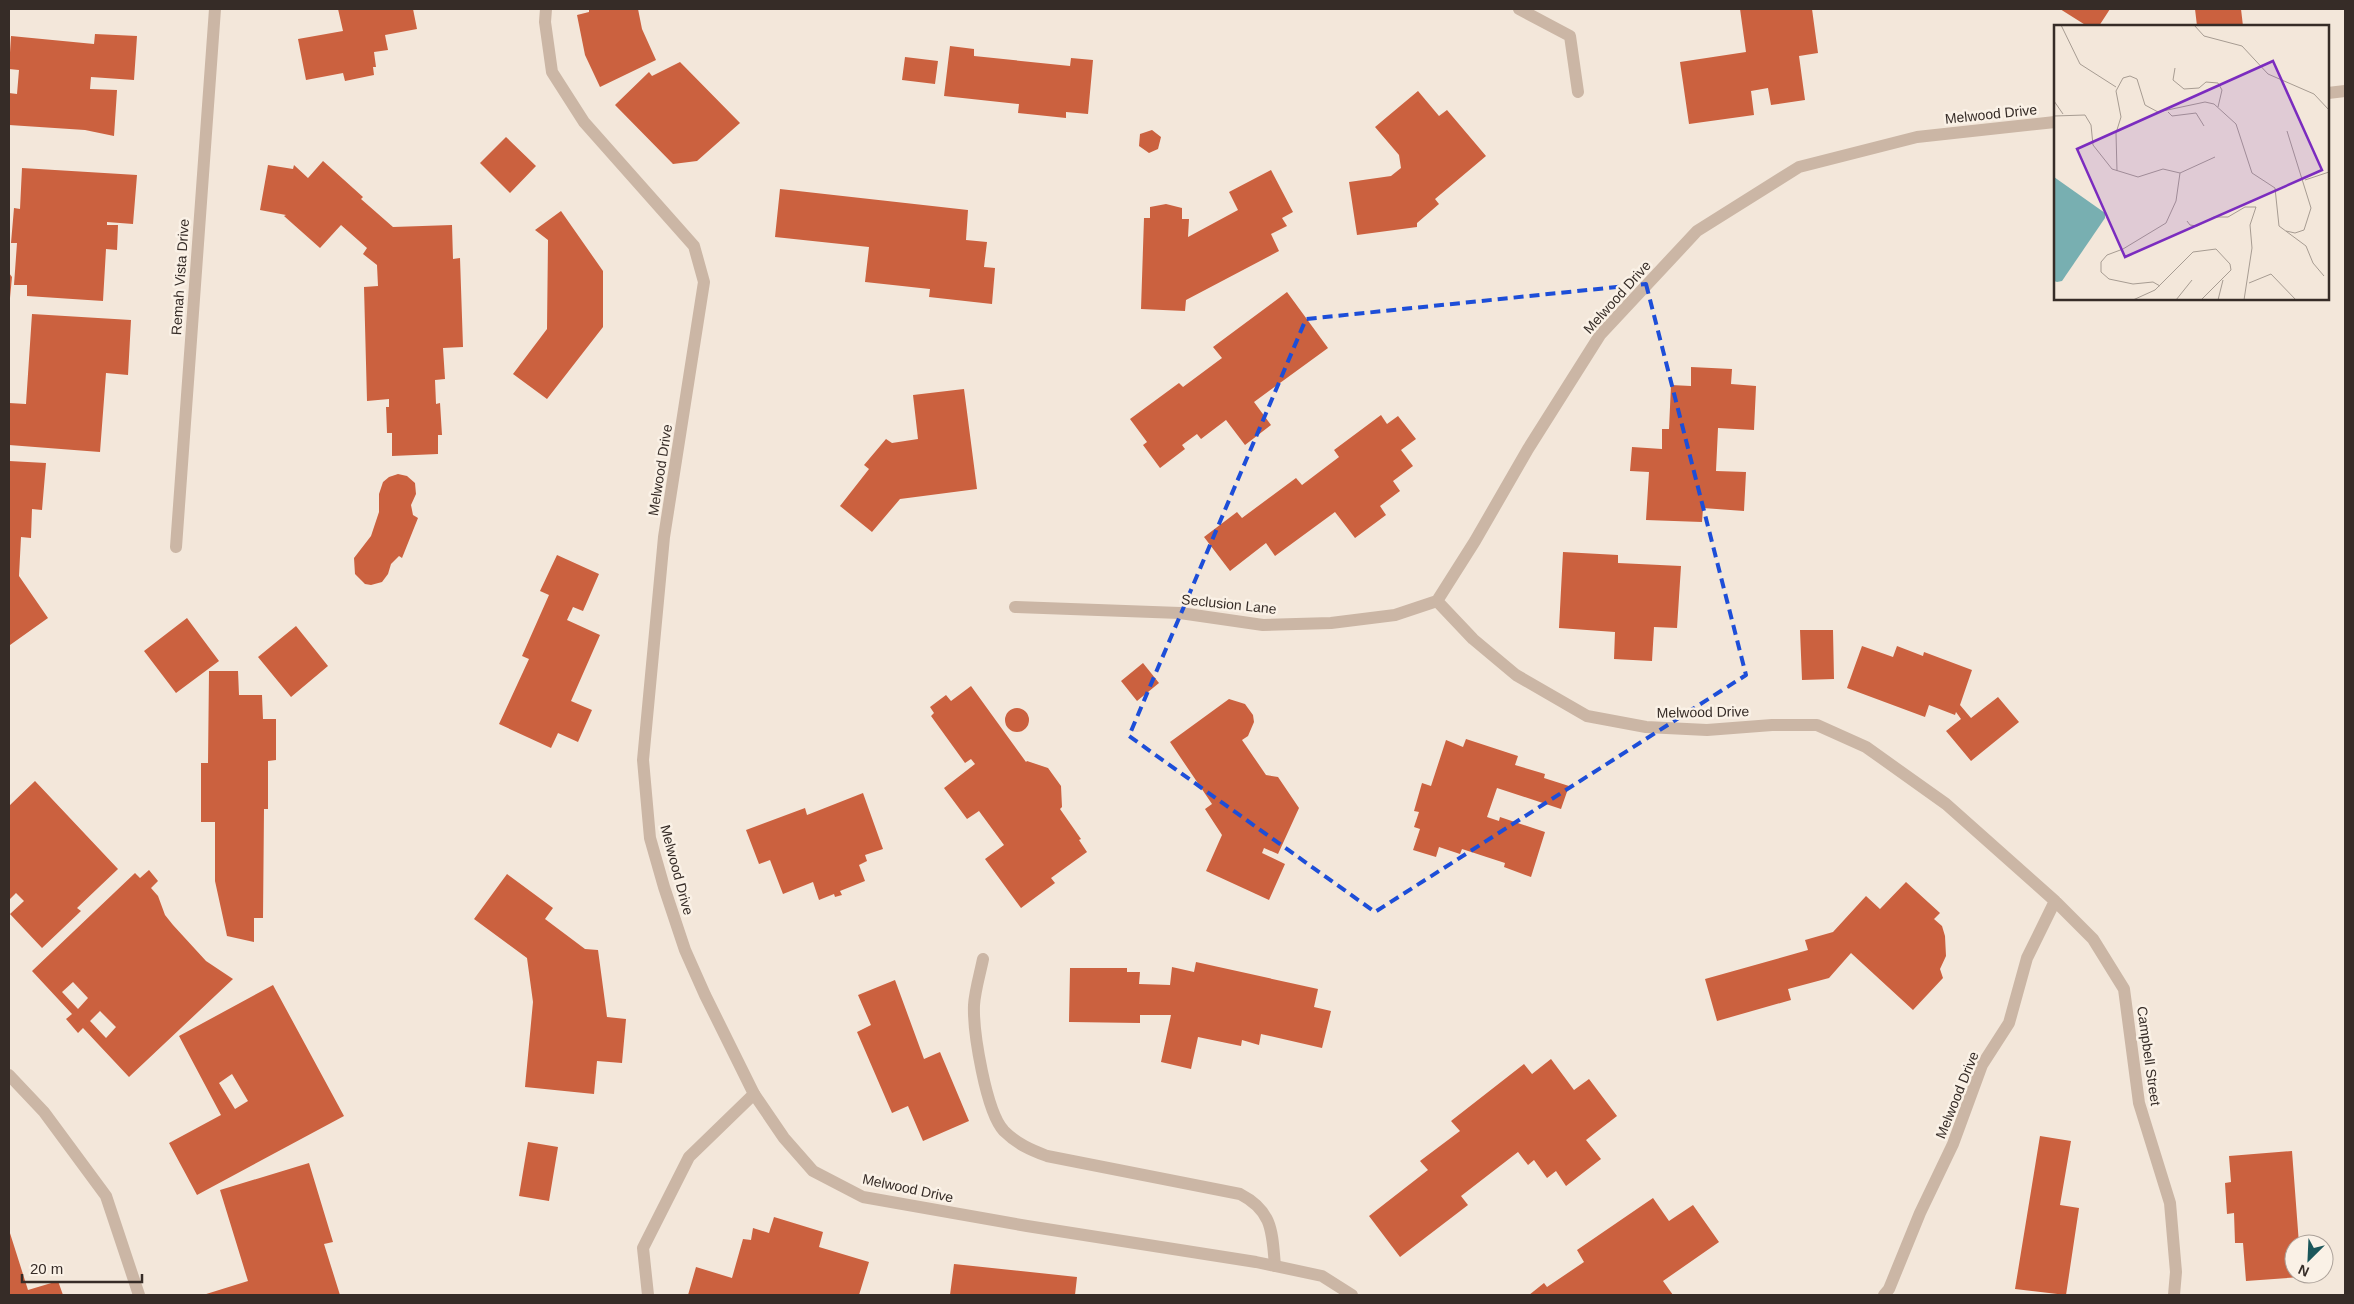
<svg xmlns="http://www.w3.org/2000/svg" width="2354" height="1304" font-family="Helvetica,sans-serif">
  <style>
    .building { fill: #cb613f; fill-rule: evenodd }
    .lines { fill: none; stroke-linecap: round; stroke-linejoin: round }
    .service { stroke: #cbb6a5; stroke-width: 12 }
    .minor { stroke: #cbb6a5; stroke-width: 12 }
    .marked { fill: none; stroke: #1d4ed8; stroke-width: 4; stroke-dasharray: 10 6; stroke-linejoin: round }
    .labels { text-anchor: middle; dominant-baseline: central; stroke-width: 5; stroke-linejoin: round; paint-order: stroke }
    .street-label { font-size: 14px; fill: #362c27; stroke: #faf1e6 }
    .inset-road { fill: none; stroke: #a79c92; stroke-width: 1 }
    .view { fill: #7b2cbf; fill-opacity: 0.15; stroke: #7b2cbf; stroke-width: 2.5 }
    .inset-edge { fill: none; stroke: #362c27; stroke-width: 2.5 }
  </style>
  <rect width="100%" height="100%" fill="#f3e7da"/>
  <path class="building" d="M338 9H413L417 29 385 35 388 50 374 52 376 67H373L374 75 345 81 343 73 306 80 298 39 343 31Z
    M589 9H638L642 29 656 60 600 87 585 55 577 15 589 12Z
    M1740 9H1812L1818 53 1799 56 1805 100 1771 105 1768 88 1751 91 1754 115 1689 124 1680 62 1746 52Z
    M2060 9H2110L2099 26H2087Z
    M2195 9H2241L2243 26H2197Z
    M95 34 137 36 134 80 91 77 90 89 117 90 114 136 85 130 9 125V93L17 94 19 70 9 69 11 36 94 44Z
    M950 46 974 49V56L1070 66 1071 58 1093 60 1088 114 1066 112V118L1018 113 1019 104 944 96Z
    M905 57 938 61 935 84 902 80Z
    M680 62 740 123 697 161 673 164 615 105 649 72 652 76Z
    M1418 91 1439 116 1447 110 1486 156 1435 199 1439 204 1417 223V227L1357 235 1349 182 1391 176 1401 168 1399 155 1375 127Z
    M1152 130 1161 137 1158 149 1149 153 1139 146 1140 134Z
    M506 137 536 166 510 193 480 163Z
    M323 161 363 197 361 199 393 227 452 225 453 259 460 258 463 347 443 348 445 379 435 380 436 404 440 403 442 435H438V454L392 456V433H387L386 407H389V399L367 401 364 287 378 286 377 265 363 254 367 248 341 225 320 248 284 216 286 215 260 210 268 165 293 169 294 165 308 178Z
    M22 168 137 175 133 224 107 222V225H118L117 250 106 249 103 301 27 296V285H14L17 243H11L14 208 20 209Z
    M1271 170 1293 212 1282 218 1287 226 1271 234 1279 251 1186 300 1185 311 1141 309 1144 218H1150V207L1166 204 1182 208V219H1189L1188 237 1238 210 1229 192Z
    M780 189 968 210 966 240 987 242 984 267 995 268 992 304 929 297 930 289 865 282 869 247 775 237Z
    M561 211 603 271V327L547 399 513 374 547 329 548 240 535 230Z
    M9 273 12 277 10 298H9Z
    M1287 292 1328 348 1254 402 1271 425 1245 445 1226 420 1201 439 1197 434 1182 445 1185 449 1160 468 1143 445 1147 442 1130 419 1179 383 1183 387 1222 358 1213 347Z
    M32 314 131 320 128 375 106 373 100 452 9 445V403L26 404Z
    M1691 367 1732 369 1731 384 1756 386 1754 430 1718 428 1716 471 1746 472 1744 511 1703 508 1702 522 1646 520 1649 472 1630 471 1632 447 1662 449V429H1669L1671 385 1691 386Z
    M964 389 977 489 900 499 872 532 840 506 869 469 864 465 886 439 892 443 918 439 913 395Z
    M1381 415 1387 424 1398 416 1416 439 1401 450 1413 466 1393 481 1400 491 1380 506 1386 515 1355 538 1335 512 1275 556 1266 543 1230 571 1204 537 1237 512 1242 518 1296 478 1302 485 1339 457 1334 450Z
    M9 461 46 463 42 510 32 509 31 538 21 537 19 576 48 618 10 645Z
    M398 474 407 476 415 483 416 494 411 505 413 515 418 518 402 558 399 556 391 564 388 574 382 582 371 585 365 584 355 574 354 558 371 536 379 512V494L383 482 389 477Z
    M1563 552 1618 555V563L1681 566 1677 628 1654 627 1652 661 1614 659 1615 632 1559 628Z
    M557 555 599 574 583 611 573 607 567 620 600 635 571 701 592 710 578 742 558 733 551 748 499 724 529 659 522 656 549 595 540 591Z
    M187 618 219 661 176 693 144 651Z
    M296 626 328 666 291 697 258 657Z
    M1800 630H1833L1834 679 1802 680Z
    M1862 646 1893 657 1897 646 1923 656 1924 652 1972 670 1960 705 1971 718 1998 697 2019 722 1971 761 1946 731 1961 719 1956 712 1955 715 1929 705 1925 717 1847 688Z
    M1143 663 1159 683 1137 701 1121 681Z
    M209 671H238L239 695H262L263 719H276V760L268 761V809H264L263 918H254V942L227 936 215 881V822H201V763H208Z
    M971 686 1026 762 1027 761 1048 768 1061 786 1062 807 1060 809 1081 839 1079 840 1087 852 1051 878 1055 883 1021 908 985 859 1004 845 979 811 967 819 944 788 975 764 971 759 965 763 931 716 934 713 930 707 946 695 951 701Z
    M1229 699 1245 704 1253 715 1254 722 1248 736 1242 740 1266 775 1278 777 1299 808 1278 854 1264 848 1262 853 1285 864 1269 900 1206 871 1222 835 1205 809 1212 804 1170 742Z
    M1005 720a12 12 0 1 1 24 0a12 12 0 1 1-24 0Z
    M1466 739 1518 756 1515 765 1545 774 1544 778 1569 786 1561 809 1497 788 1487 817 1499 821 1500 817 1545 832 1531 877 1504 867 1505 863 1462 849 1460 854 1439 847 1436 857 1413 850 1420 829 1414 827 1419 812 1414 811 1422 783 1431 786 1446 740 1463 747Z
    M35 781 118 869 77 908 81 911 42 948 10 914 24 901 16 893 9 900V806Z
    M863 793 883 849 865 855 867 861 859 865 865 881 840 891 842 895 835 897 834 894 819 900 813 882 783 894 770 860 759 864 746 830 805 808 807 815Z
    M149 870 158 881 151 888 158 896 165 915 173 925 206 961 233 979 129 1077 83 1028 78 1033 66 1019 72 1014 32 971 135 873 140 878ZM73 982 88 998 78 1009 62 992ZM100 1011 116 1027 106 1038 90 1021Z
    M507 874 553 908 545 919 585 949 598 950 607 1017 626 1019 622 1063 597 1061 594 1094 525 1087 533 1002 527 958 474 919Z
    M1906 882 1940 913 1934 919 1942 926 1945 936 1946 956 1940 969 1943 978 1913 1010 1851 953 1829 978 1788 989 1791 1000 1717 1021 1705 979 1808 950 1805 940 1833 932 1866 896 1880 909Z
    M1196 962 1318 989 1314 1007 1331 1011 1322 1048 1261 1034 1259 1045 1242 1040 1241 1046 1198 1037 1191 1069 1161 1062 1171 1015H1140V1023L1069 1022 1070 968H1127V972H1140L1139 984 1170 985 1172 967 1194 972Z
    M895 980 924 1059 940 1052 969 1121 923 1141 908 1106 892 1113 857 1032 871 1025 858 995Z
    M273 985 344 1116 197 1195 169 1143 221 1115 179 1036ZM232 1074 248 1101 235 1109 219 1083Z
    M1551 1059 1574 1090 1589 1079 1617 1116 1586 1140 1601 1159 1566 1186 1556 1171 1547 1178 1534 1160 1528 1165 1518 1152 1461 1196 1468 1205 1400 1257 1369 1216 1428 1170 1420 1161 1460 1131 1451 1121 1524 1064 1532 1074Z
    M2040 1136 2071 1141 2060 1205 2079 1208 2066 1295 2015 1289Z
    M528 1142 558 1147 549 1201 519 1196Z
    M2292 1151 2299 1244H2294V1274H2301V1277L2246 1281 2243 1243H2235L2234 1213 2227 1214 2225 1183 2231 1182 2229 1156Z
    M309 1163 333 1242 324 1244 340 1295H203L248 1281 220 1190Z
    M1653 1198 1669 1221 1693 1205 1719 1242 1663 1281 1673 1295H1529L1544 1283 1547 1287 1584 1262 1577 1250Z
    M774 1217 823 1232 819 1247 869 1262 859 1295H688L696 1267 732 1278 743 1239 751 1240 753 1228 769 1233Z
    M9 1230 28 1290 58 1281 63 1295H9Z
    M954 1264 1077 1277 1075 1295H950Z"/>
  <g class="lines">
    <path class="service" d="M983 959C980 974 975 990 974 1005 973 1032 986 1112 1004 1131 1017 1144 1031 1150 1047 1156L1240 1194C1273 1211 1272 1232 1275 1266
      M648 1295 643 1248 689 1157 754 1094"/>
    <path class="minor" d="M546 9 545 22 552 72 584 122 694 246 704 282 664 537 643 760 650 838 664 887 685 950 705 995 754 1094 784 1138 813 1171 863 1197 1027 1226 1256 1262 1322 1276 1352 1295
      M1519 9 1570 36 1578 92
      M2328 93 2345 91
      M176 547 215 9
      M1437 601 1473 639 1516 675 1587 716 1646 727 1707 730 1772 725H1817L1866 747 1946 804 2055 901 2093 939 2124 989 2139 1103 2170 1203 2176 1272 2174 1295
      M1437 601 1475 541 1528 449 1600 335 1697 231 1799 167 1917 137 2055 122
      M1015 607 1180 613 1263 625 1331 623 1395 615 1437 601
      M9 1075 44 1112 106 1196 139 1295
      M1884 1295 1889 1289 1920 1213 1953 1144 1982 1065 2009 1023 2027 958 2055 901"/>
  </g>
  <path class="marked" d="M1646 284 1746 675 1375 912 1129 736 1306 319Z"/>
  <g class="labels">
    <g class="street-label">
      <text transform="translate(1991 114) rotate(-6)">Melwood Drive</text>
      <text transform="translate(180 277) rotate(-86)">Remah Vista Drive</text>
      <text transform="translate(1617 297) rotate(-48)">Melwood Drive</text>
      <text transform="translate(660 470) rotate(-81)">Melwood Drive</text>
      <text transform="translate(1229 604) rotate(6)">Seclusion Lane</text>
      <text transform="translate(1703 712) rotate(-1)">Melwood Drive</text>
      <text transform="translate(677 870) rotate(75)">Melwood Drive</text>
      <text transform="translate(2149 1056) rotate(82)">Campbell Street</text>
      <text transform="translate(1957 1095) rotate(-68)">Melwood Drive</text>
      <text transform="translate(908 1188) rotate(12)">Melwood Drive</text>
    </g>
  </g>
  <g transform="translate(2054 25)">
    <rect width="275" height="275" fill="#f3e7da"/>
    <path d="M0 152 51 188V193L8 256 3 257 0 256Z" fill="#78afb1"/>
    <path class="inset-road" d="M7 0 26 39 62 62M140 0 150 11 188 21 214 49 260 69 275 85M121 43 119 55 130 64 145 63 152 57 164 58 168 65 164 82M0 76 9 89M114 87 118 91 142 88 150 101M0 91 31 90 37 100 39 120 58 144 84 152 109 144 126 148M63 146 62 108 67 92 62 66 69 53 76 51 83 54 91 80 104 87 151 77 160 79 182 99 198 148 221 163 225 201 252 221 259 238 270 251M126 148 161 132M251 155 275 147M133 196 136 200 143 201 160 192H174L191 182H202L196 200 198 223 190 275M232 206 241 208 250 205 257 183 233 106M195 258 217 249 242 275M106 261 99 257 79 259 55 254 47 247V237L53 230 69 224 112 198 122 176 126 148M79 275 101 265 139 227 162 224 176 239 177 245 147 275M122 275 138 255M164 275 169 255"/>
    <path class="view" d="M219 36 268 145 71 232 23 124Z"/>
    <rect width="275" height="275" class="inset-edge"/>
  </g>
  <rect width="2354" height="1304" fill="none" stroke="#362c27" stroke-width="20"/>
  <g transform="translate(2309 1259) rotate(204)"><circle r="24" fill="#faf1e6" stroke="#aca29a"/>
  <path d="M0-4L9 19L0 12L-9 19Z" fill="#1b565a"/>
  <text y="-8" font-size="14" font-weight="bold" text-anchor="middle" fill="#362c27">N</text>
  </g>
  <path d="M22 1274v8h120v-8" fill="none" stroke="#362c27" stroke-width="2.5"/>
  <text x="30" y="1274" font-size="15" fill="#362c27" stroke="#faf1e6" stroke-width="4" paint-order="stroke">20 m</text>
</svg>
